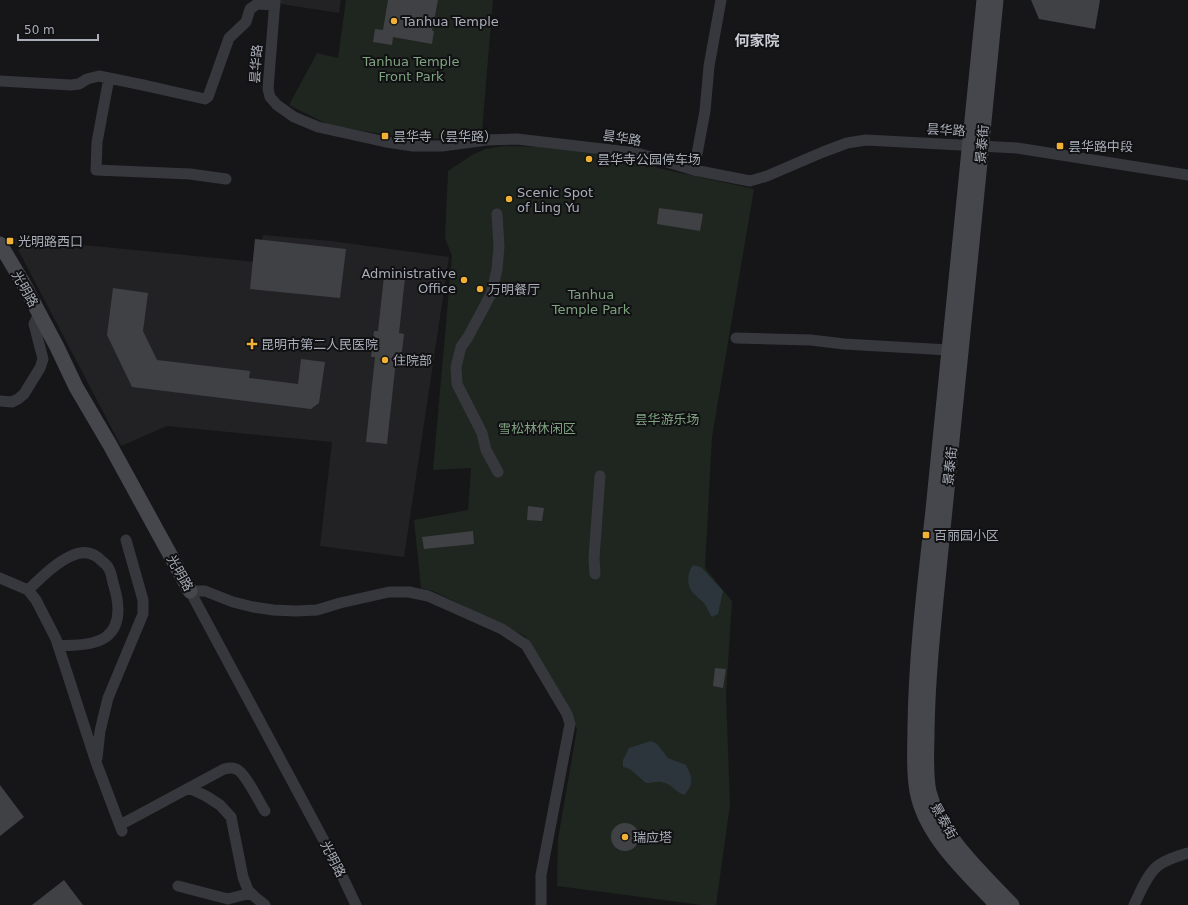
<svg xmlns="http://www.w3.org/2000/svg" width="1188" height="905" font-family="'DejaVu Sans','Noto Sans SC',sans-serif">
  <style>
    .built { fill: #222225 }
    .green { fill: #1e261f }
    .water { fill: #2c353c }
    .building { fill: #404145 }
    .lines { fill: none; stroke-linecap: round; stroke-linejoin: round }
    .street { stroke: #37383d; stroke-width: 11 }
    .secondary { stroke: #45474d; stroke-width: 15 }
    .poi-dot { fill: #f2b134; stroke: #111113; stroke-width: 1.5 }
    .labels { text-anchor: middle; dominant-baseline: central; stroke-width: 4; stroke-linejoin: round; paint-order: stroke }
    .poi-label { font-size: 13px; fill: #a8adb8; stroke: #111113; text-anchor: start }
    .park-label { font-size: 13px; fill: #7fa381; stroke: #111113 }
    .street-label { font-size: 13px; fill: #a8adb8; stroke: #111113 }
    .quarter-label { font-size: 15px; font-weight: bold; fill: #c9ccd4; stroke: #111113 }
  </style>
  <rect width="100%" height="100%" fill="#161618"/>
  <path class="built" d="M275 0H341L339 13 275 3Z
    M263 235 331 241 449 257 404 557 320 546 332 442 167 426 121 446 12 238 257 262Z"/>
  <path class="green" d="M346 0H493L482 131 442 139 395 136 331 126 289 105 317 53 338 58Z
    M504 146 541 147 640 159 658 168 754 189 712 437 705 568 732 601 726 694 730 805 716 905H702L557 886 558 839 577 729 525 636 433 591 421 588 414 520 468 510 471 468 433 470 452 256 445 238 448 171 472 155 485 149Z"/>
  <path class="water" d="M693 565 701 567 723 591 718 614 712 617C709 613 707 607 704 603 701 600 697 597 694 594 686 586 687 573 693 565Z
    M651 741 657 744 668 758 686 765C692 777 695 784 684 795 676 792 672 785 665 783 659 780 652 783 646 783L630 769 623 767V760L629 748Z"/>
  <path class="building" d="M388 0H438L432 31H434L432 44 393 37 392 45 373 42 375 29 383 30Z
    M1031 0H1100L1095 29 1039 19Z
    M659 208 703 214 700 231 657 224Z
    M255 239 346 249 340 298 250 289Z
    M384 276 405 278 399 333 404 334 401 360H396L387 444 366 442 375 357H371L374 331H378Z
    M113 288 148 293 143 331 157 360 250 371 249 378 298 384 301 359 325 362 319 403 311 409 132 387 107 335Z
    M528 506 544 508 542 521 527 520Z
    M473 531 474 544 424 549 422 537Z
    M715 668 726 669 723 688 713 686Z
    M0 785 24 817 0 836Z
    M611 837a14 14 0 1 1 28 0a14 14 0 1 1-28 0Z
    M64 880 83 905H32Z"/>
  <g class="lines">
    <path class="street" d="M275 0 268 89 270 97 277 105 294 117 318 127 386 142 413 146H442L487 140 517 139 637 153 694 170 750 181 767 176 823 152 847 143 866 140 1017 148 1188 175
      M109 78 97 142 96 170 190 174 226 179
      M0 81 71 85 79 84 87 79 99 76 143 85 205 99 208 97 229 38 246 22 250 9 257 4 275 5
      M694 170 705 111 709 66 721 0
      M497 214 499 246 497 270 491 294 468 337 461 347 456 367 457 384 482 433 486 450 498 472
      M736 338 811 340 844 344 949 350
      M0 401 12 402 18 399 24 394 40 368 43 359 34 324 39 314
      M595 574 594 558 600 476
      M0 578 28 590 36 600 56 639 96 762 122 831
      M28 590C41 578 54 564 71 556 83 550 94 552 103 562 105 564 108 566 109 569 112 574 112 581 114 586 119 603 122 625 106 637 93 646 73 645 58 646
      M97 758 100 731 108 698 143 614V600L126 540
      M189 788 206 796 220 805 231 817 243 877 248 890 255 897 265 905
      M120 825 224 769C228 768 232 767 236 769 245 772 259 802 265 811
      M178 886 228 899 251 893
      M356 905 336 863 190 591H205L233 602 253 607 273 610 296 611 317 610 340 603 389 592H409L428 596 502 629 526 645 567 714 570 724 541 875V905
      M1134 905C1140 893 1148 872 1159 865 1167 859 1178 856 1188 853"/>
    <path class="secondary" d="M984 0C967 170 950 340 933 510 925 582 916 654 915 726 915 747 913 770 917 791 925 836 967 873 997 905
      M996 0C978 180 961 359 942 539 936 603 928 667 927 731 927 751 925 773 929 792 941 837 981 872 1012 905
      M0 244 22 281 57 347 76 387 110 445 190 591"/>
  </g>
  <g class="poi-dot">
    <circle cx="394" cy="21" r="4"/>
    <rect x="381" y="132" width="8" height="8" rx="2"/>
    <rect x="1056" y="142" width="8" height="8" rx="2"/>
    <circle cx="589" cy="159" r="4"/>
    <circle cx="509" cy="199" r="4"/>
    <rect x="6" y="237" width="8" height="8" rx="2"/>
    <circle cx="464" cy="280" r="4"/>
    <circle cx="480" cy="289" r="4"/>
    <path d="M250 338h4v4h4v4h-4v4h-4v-4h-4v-4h4z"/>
    <circle cx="385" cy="360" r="4"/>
    <rect x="922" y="531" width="8" height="8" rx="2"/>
    <circle cx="625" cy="837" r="4"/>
  </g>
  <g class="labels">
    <g class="poi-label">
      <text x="402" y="21">Tanhua Temple</text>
      <text x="393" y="136">昙华寺（昙华路）</text>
      <text x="1068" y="146">昙华路中段</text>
      <text x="597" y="159">昙华寺公园停车场</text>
      <text x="517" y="192">Scenic Spot<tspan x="517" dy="15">of Ling Yu</tspan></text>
      <text x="18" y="241">光明路西口</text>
      <text x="456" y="273" text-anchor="end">Administrative<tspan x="456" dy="15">Office</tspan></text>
      <text x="488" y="289">万明餐厅</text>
      <text x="261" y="344">昆明市第二人民医院</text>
      <text x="393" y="360">住院部</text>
      <text x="934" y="535">百丽园小区</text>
      <text x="633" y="837">瑞应塔</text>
    </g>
    <g class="park-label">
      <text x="411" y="61">Tanhua Temple<tspan x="411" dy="15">Front Park</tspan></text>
      <text x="591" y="294">Tanhua<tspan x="591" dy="15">Temple Park</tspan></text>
      <text x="667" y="419">昙华游乐场</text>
      <text x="537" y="428">雪松林休闲区</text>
    </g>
    <g class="street-label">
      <text transform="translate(256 64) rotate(-86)">昙华路</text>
      <text transform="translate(946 130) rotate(3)">昙华路</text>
      <text transform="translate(622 138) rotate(9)">昙华路</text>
      <text transform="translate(982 144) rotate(-85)">景泰街</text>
      <text transform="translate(25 289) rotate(61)">光明路</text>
      <text transform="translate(950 466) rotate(-84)">景泰街</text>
      <text transform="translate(180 573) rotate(61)">光明路</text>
      <text transform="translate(944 821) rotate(61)">景泰街</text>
      <text transform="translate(333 859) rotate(63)">光明路</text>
    </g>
    <g class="quarter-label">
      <text x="757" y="41">何家院</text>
    </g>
  </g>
  <path d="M18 34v6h80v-6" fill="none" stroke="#a8adb8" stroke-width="2"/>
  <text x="24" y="34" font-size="12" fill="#a8adb8" stroke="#111113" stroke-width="3" paint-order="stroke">50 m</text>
</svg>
